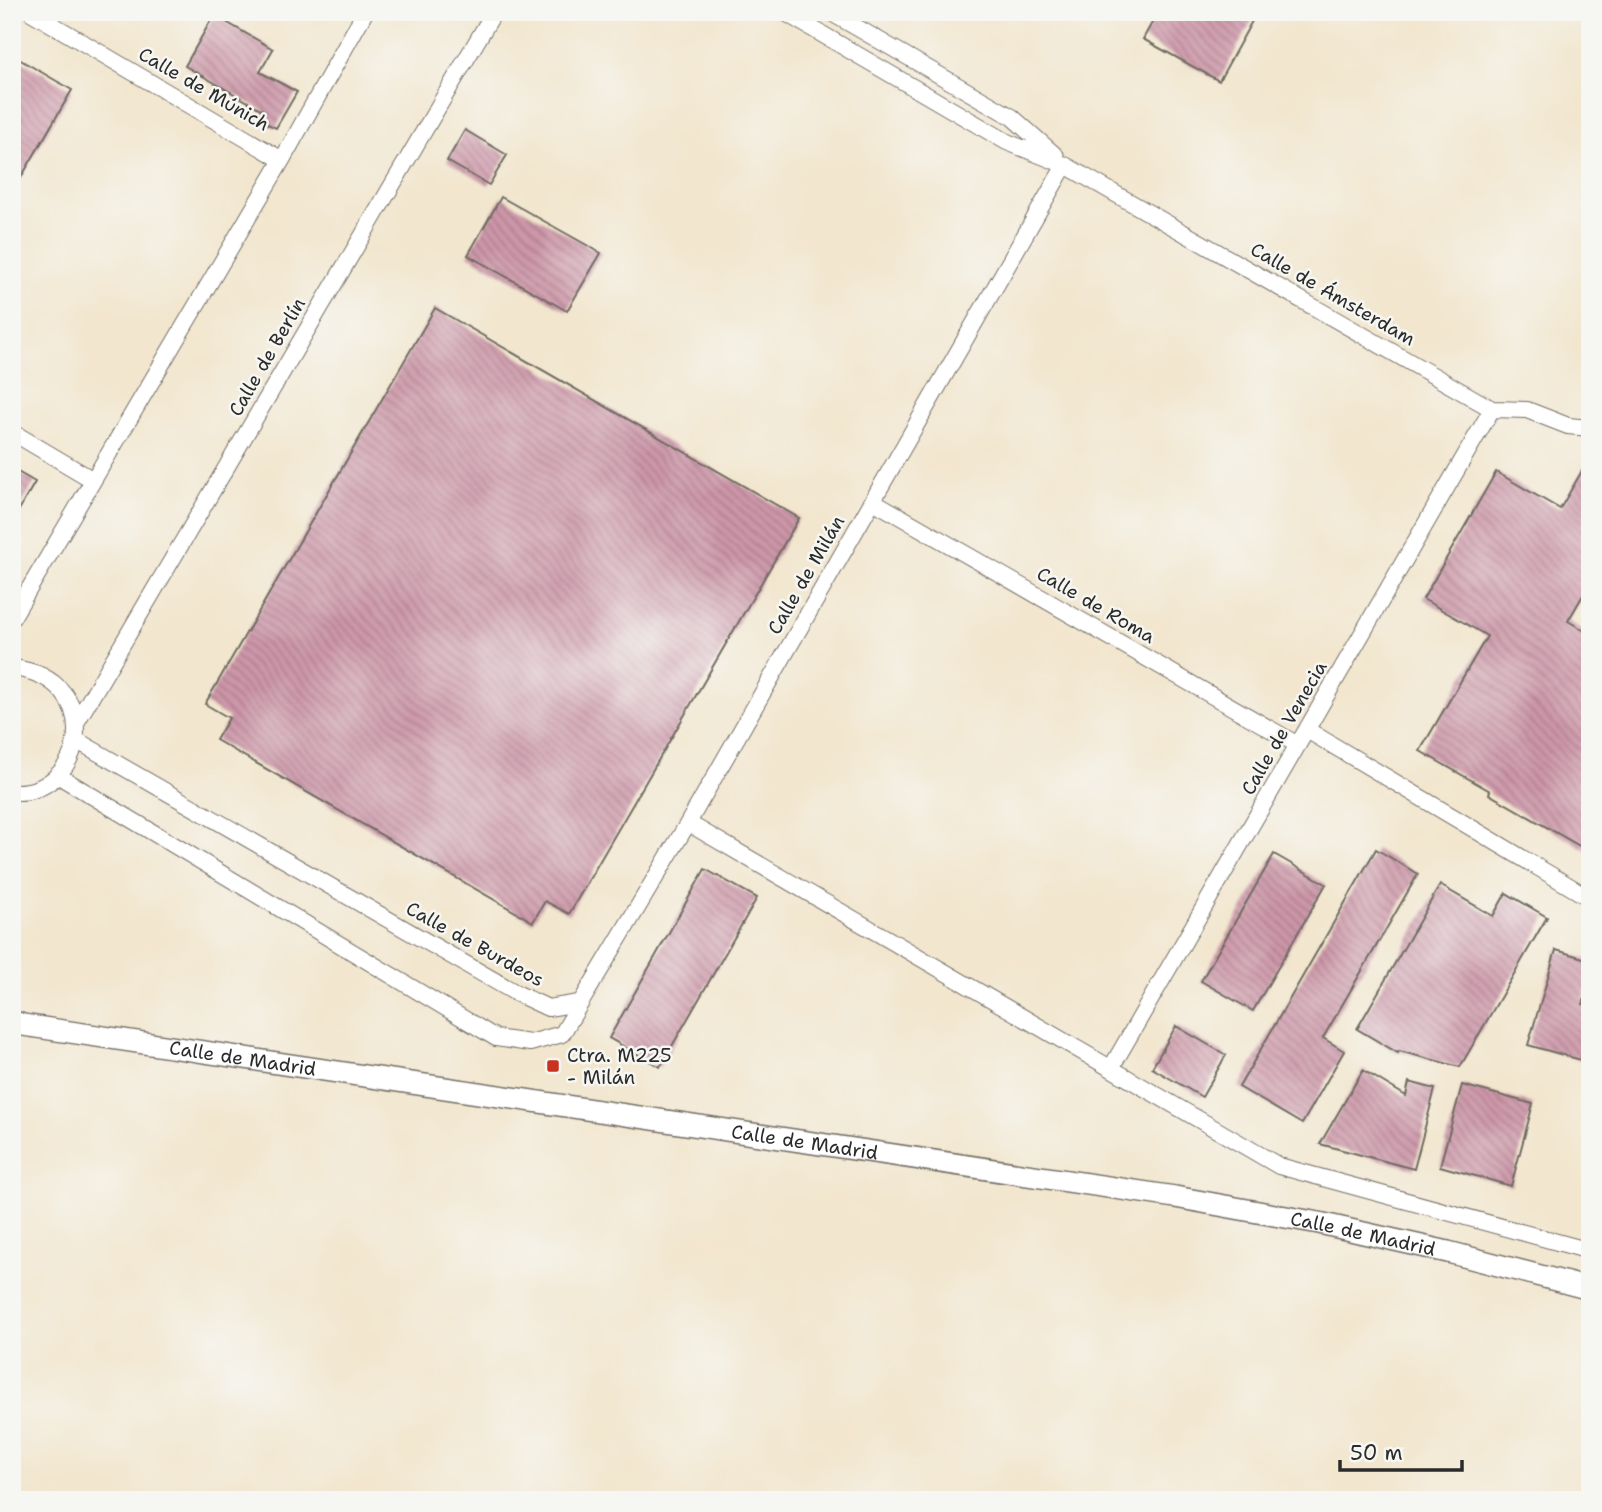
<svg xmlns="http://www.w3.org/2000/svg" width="1602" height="1512" font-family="'Shantell Sans',sans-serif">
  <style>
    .building { fill: url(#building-back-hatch) }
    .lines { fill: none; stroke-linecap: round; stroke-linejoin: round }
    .minor-casing { stroke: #716c64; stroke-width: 18 }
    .tertiary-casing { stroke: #716c64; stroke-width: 24 }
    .minor { stroke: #fff; stroke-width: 16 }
    .tertiary { stroke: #fff; stroke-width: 21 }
    .poi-dot { fill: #c8321e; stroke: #f6f6f2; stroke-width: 2.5 }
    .labels { text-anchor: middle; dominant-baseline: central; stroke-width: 5; stroke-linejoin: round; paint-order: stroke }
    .street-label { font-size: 19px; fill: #2b2b2b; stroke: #f6f6f2 }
    .poi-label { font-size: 19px; fill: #2b2b2b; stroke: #f6f6f2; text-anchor: start }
  </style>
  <defs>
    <pattern id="building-back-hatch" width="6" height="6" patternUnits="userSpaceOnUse" patternTransform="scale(1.75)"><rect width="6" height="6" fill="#cd97a9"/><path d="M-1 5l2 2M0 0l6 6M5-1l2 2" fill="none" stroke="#a77b8a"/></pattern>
  </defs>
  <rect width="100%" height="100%" fill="#f6f6f2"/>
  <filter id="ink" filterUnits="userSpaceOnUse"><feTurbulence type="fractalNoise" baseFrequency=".0143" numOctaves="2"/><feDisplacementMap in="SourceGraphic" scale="14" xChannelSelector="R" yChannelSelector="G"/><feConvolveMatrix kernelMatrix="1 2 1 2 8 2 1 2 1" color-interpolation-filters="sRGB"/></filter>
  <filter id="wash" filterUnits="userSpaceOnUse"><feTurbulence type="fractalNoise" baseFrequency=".00686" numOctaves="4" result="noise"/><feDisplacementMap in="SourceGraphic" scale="28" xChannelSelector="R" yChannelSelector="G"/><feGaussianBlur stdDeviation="1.57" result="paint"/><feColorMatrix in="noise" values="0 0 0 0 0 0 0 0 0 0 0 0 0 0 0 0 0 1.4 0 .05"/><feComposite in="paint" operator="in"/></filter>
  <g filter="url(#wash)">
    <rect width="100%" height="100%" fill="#f2e6ce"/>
    <g id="blocks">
      <path class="building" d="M1158 12H1257L1219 81 1143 39Z
        M214 15 273 49 260 72 297 92 276 128 259 120 264 111 185 66Z
        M12 55 72 90 12 193Z
        M465 130 507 155 489 185 447 161Z
        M501 197 601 253 567 311 468 255Z
        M435 308 799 518 569 914 545 901 533 922 216 740 229 718 205 704Z
        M1590 457V583L1568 621 1590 634V852L1489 794 1490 791 1420 751 1487 636 1423 599 1496 472 1560 509Z
        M16 471 35 482 12 522V478Z
        M1376 849 1418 874 1323 1038 1344 1051 1302 1124 1239 1087Z
        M1274 854 1326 884 1253 1011 1201 981Z
        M705 869 757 898 660 1067 609 1038Z
        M1440 885 1493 916 1506 893 1547 917 1460 1067 1399 1051 1398 1053 1357 1029Z
        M1556 950 1590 960V981L1583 1004 1590 1006V1029L1581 1060 1528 1045Z
        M1176 1026 1226 1055 1202 1097 1152 1068Z
        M1363 1070 1406 1096 1409 1082 1435 1089 1414 1169 1320 1144Z
        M1462 1085 1533 1104 1511 1186 1440 1166Z"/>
    </g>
  </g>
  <g filter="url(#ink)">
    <use href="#blocks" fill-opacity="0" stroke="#716c64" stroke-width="2"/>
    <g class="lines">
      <defs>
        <path id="minor" d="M31 12 282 160
          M784 12 1007 142 1065 165 1492 409 1527 410 1568 426 1590 428
          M830 12 1012 117 1056 156
          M12 432 93 480
          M873 501 1298 745
          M12 618 282 160 365 12
          M12 668C107 678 87 796 12 792
          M76 723 494 12
          M1307 730 1586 896 1590 895
          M76 740 516 993 548 1008 579 1003
          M57 775 496 1038 530 1043 562 1034 688 823 1065 165
          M688 823 1279 1166 1590 1251
          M1111 1068 1492 409"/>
        <g id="tertiary">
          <path id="s1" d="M12 1021 23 1025 1175 1197 1319 1223 1448 1252 1590 1289"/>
        </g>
      </defs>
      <use href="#minor" class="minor-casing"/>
      <use href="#tertiary" class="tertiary-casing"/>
      <use href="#minor" class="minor"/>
      <use href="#tertiary" class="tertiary"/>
    </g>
  </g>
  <rect class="poi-dot" x="546" y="1059" width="14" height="14" rx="3.5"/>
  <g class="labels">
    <g class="street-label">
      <text transform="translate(204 89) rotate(30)">Calle de Múnich</text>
      <text transform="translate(1333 294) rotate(30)">Calle de Ámsterdam</text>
      <text transform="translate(267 357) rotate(-60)">Calle de Berlín</text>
      <text transform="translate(806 575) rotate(-60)">Calle de Milán</text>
      <text transform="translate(1096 605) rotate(30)">Calle de Roma</text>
      <text transform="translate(1284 728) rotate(-60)">Calle de Venecia</text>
      <text transform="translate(475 944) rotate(29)">Calle de Burdeos</text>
      <text stroke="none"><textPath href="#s1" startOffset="234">Calle de Madrid</textPath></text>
      <text stroke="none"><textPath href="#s1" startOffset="802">Calle de Madrid</textPath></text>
      <text stroke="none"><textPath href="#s1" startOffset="1368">Calle de Madrid</textPath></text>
    </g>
    <g class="poi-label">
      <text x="567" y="1055">Ctra. M225<tspan x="567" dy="22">- Milán</tspan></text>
    </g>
  </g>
  <rect width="1602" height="1512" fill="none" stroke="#f6f6f2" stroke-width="42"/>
  <path d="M1340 1460v10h122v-10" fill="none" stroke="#2b2b2b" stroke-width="3.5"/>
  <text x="1350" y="1460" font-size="21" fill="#2b2b2b" stroke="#f6f6f2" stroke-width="5" paint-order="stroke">50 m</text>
</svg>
